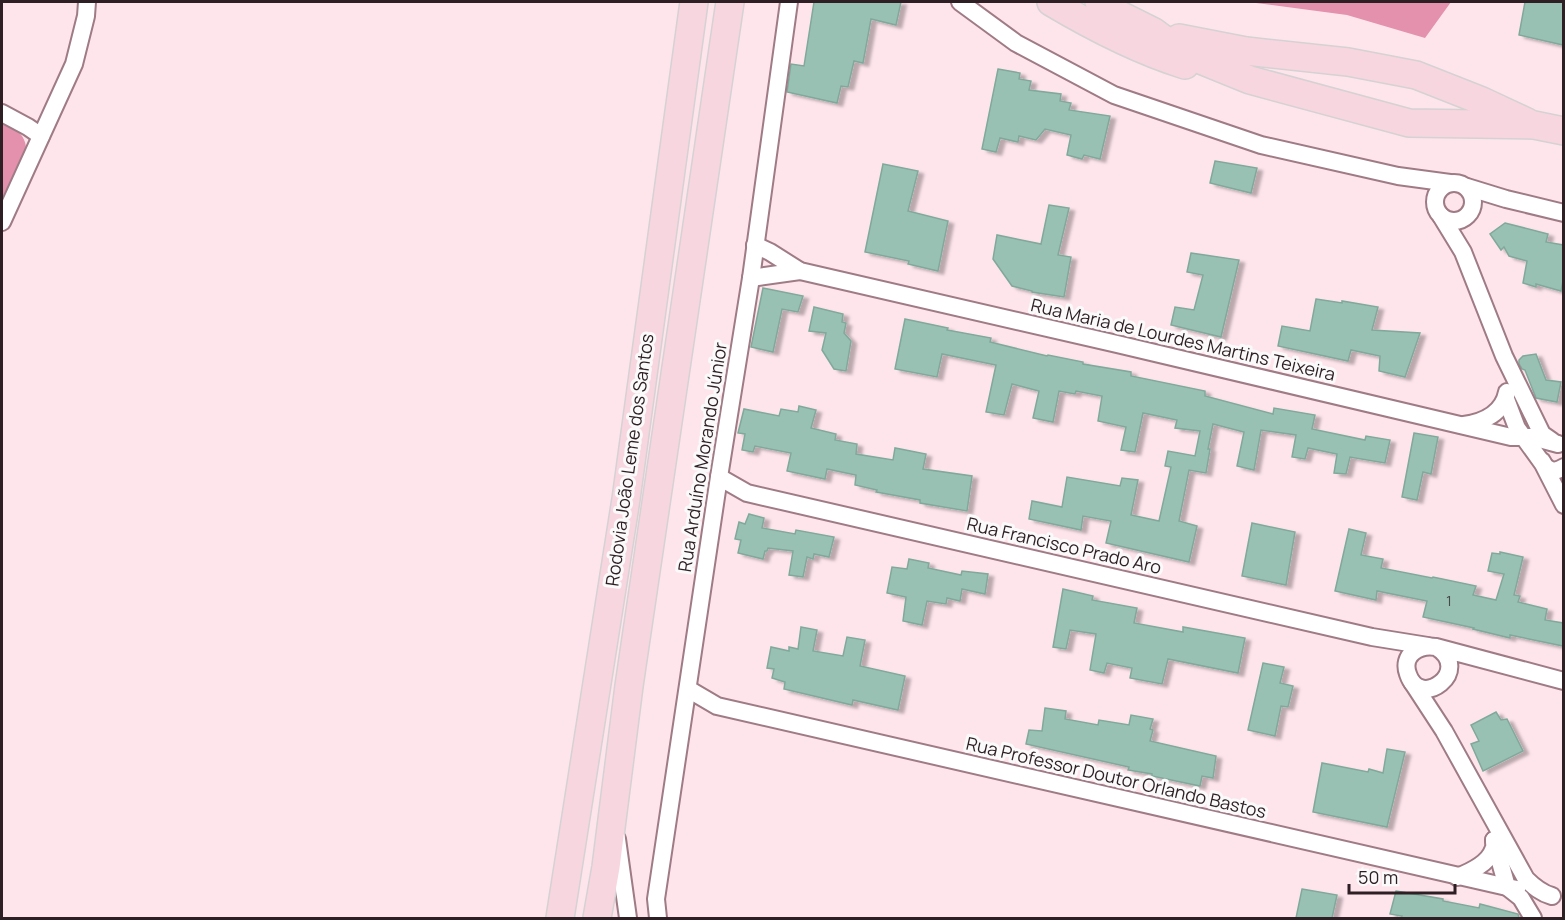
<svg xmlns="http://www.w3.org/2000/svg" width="1565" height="920" font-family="Manrope,sans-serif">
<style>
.forest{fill:#e391ac}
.building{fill:#98c1b4;stroke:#80a99c;stroke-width:1.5;filter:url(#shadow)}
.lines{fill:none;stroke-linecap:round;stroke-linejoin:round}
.minor-casing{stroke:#9f7b86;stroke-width:20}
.primary-casing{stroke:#d5d2d3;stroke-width:30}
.minor{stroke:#fff;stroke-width:16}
.primary{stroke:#f8d6e0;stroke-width:27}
.labels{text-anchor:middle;stroke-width:6;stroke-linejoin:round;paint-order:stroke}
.number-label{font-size:15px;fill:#484848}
.street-label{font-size:18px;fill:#2e1f24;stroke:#fafafa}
</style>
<defs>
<filter id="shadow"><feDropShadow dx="5.5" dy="3" stdDeviation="1.5" flood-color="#0004"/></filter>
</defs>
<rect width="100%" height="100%" fill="#fee5ec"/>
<g class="forest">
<path d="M 1254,2 L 1451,2 L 1425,38 L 1347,15 L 1256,3 Z"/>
<path d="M 2,124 C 15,128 25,134 26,148 L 2,203 Z"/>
</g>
<g class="building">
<path d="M 814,2 L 901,2 L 896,25 L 871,19 L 863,63 L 854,61 L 848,87 L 841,86 L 837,103 L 787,92 L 791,64 L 804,66 Z"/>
<path d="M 1525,2 L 1563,2 L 1563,45 L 1519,35 Z"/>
<path d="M 998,69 L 1020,73 L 1019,79 L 1031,81 L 1029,90 L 1061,94 L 1060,101 L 1071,103 L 1069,110 L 1110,116 L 1100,159 L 1084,155 L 1082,159 L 1067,155 L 1071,135 L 1045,129 L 1036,140 L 1019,136 L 1018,142 L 1000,138 L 996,152 L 982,149 Z"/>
<path d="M 1215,161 L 1257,168 L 1251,193 L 1210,183 Z"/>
<path d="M 883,164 L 918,171 L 908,211 L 948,221 L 938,271 L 908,264 L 909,261 L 865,252 Z"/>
<path d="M 1049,205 L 1069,208 L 1058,255 L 1071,257 L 1064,297 L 1032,292 L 1032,291 L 1012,286 L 993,259 L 997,235 L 1041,244 Z"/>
<path d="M 1505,223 L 1548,234 L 1546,242 L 1563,245 L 1563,281 L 1561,291 L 1536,284 L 1536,287 L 1523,283 L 1527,261 L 1509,256 L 1504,247 L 1501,250 L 1490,234 Z"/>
<path d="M 1191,253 L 1239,260 L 1221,337 L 1171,325 L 1175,307 L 1194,310 L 1203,275 L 1187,272 Z"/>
<path d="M 763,288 L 803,296 L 798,312 L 782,309 L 773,352 L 751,347 Z"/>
<path d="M 1316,299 L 1342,303 L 1342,301 L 1378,307 L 1372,330 L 1420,333 L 1405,377 L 1379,371 L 1380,356 L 1351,350 L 1348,361 L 1278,346 L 1282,326 L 1310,331 Z"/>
<path d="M 814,307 L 843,314 L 842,322 L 846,323 L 844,333 L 851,341 L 846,371 L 834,369 L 822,350 L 826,333 L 809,331 Z"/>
<path d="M 905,319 L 948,328 L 947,330 L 991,338 L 990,342 L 1047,356 L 1048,355 L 1083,362 L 1083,364 L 1131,372 L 1131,376 L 1205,391 L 1205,396 L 1273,414 L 1274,408 L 1315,415 L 1312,429 L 1365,440 L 1366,436 L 1390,440 L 1385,463 L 1350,457 L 1346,474 L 1334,473 L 1337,454 L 1308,448 L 1305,459 L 1292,457 L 1296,435 L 1261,430 L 1254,470 L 1237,466 L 1244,432 L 1213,424 L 1208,449 L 1210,449 L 1206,473 L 1189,470 L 1179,521 L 1197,526 L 1189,562 L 1106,543 L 1111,521 L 1083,516 L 1081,530 L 1029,519 L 1032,501 L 1062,507 L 1067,477 L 1120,486 L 1122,478 L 1138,480 L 1131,515 L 1159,521 L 1171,467 L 1165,466 L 1168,451 L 1195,456 L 1200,431 L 1175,428 L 1177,420 L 1143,413 L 1135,452 L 1121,450 L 1126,427 L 1098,421 L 1102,396 L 1076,391 L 1075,394 L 1059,391 L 1053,422 L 1033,418 L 1039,391 L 1012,384 L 1004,415 L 986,412 L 996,365 L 942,354 L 937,377 L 895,369 Z"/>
<path d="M 1536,354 L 1546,380 L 1561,382 L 1557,402 L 1536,398 L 1525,370 L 1522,369 L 1519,364 L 1519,360 L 1523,356 Z"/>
<path d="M 799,406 L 816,410 L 811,428 L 836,434 L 835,440 L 857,444 L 856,454 L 893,460 L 895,448 L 926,454 L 923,469 L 972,476 L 967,511 L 920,503 L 920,500 L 876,492 L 877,490 L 855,485 L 856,475 L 827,469 L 825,479 L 787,471 L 791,453 L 755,446 L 753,452 L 742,450 L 745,434 L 738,433 L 744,409 L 779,416 L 781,409 L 798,412 Z"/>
<path d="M 1414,433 L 1438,437 L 1431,474 L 1423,472 L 1417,500 L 1402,497 Z"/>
<path d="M 749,514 L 764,518 L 762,528 L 795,534 L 796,530 L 834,537 L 829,557 L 814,554 L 813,559 L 807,557 L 803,577 L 789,575 L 793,551 L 768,548 L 767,551 L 765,551 L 763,559 L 738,553 L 741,540 L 735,539 L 739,522 L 745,524 Z"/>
<path d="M 1252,523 L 1295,532 L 1286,585 L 1242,576 Z"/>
<path d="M 1349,529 L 1366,533 L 1361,555 L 1383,559 L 1381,568 L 1432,578 L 1433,577 L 1476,586 L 1473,595 L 1496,600 L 1504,574 L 1488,571 L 1492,553 L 1500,554 L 1500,552 L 1523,557 L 1514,595 L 1520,596 L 1518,602 L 1547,609 L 1545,620 L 1563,623 L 1563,646 L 1510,635 L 1510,638 L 1473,629 L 1474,628 L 1423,617 L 1427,601 L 1377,591 L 1376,600 L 1335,591 Z"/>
<path d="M 909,559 L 929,563 L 928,568 L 961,575 L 962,571 L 988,574 L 985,594 L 962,589 L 960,601 L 947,598 L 946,604 L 927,601 L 922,625 L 903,621 L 906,597 L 887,593 L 892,567 L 907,569 Z"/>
<path d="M 1063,589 L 1093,596 L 1092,600 L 1137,608 L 1134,623 L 1183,632 L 1183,627 L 1245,638 L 1238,673 L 1168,659 L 1162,684 L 1130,678 L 1132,668 L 1107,663 L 1104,673 L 1090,670 L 1096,634 L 1070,630 L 1066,649 L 1053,647 Z"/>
<path d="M 801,627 L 817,630 L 813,651 L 843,656 L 847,637 L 865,640 L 860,666 L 905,676 L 898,710 L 853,700 L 852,705 L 784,689 L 785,682 L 772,678 L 774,669 L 767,668 L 771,647 L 789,651 L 789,647 L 798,649 Z"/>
<path d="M 1263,663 L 1284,667 L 1280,683 L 1293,686 L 1288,707 L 1281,706 L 1275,736 L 1248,730 Z"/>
<path d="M 1045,708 L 1066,711 L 1065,719 L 1098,725 L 1099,720 L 1129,725 L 1131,715 L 1153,719 L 1150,729 L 1153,730 L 1150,741 L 1216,756 L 1213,778 L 1202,776 L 1200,786 L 1152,776 L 1152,774 L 1128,770 L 1129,767 L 1026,744 L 1029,730 L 1042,731 Z"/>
<path d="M 1496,712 L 1501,720 L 1507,719 L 1523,751 L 1483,771 L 1471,744 L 1479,741 L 1471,725 Z"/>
<path d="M 1387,749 L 1405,752 L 1387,827 L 1313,812 L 1322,763 L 1368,772 L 1369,769 L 1383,773 Z"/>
<path d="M 1302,889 L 1337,895 L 1332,918 L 1296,918 Z"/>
<path d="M 1396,891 L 1443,899 L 1443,901 L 1479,908 L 1480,904 L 1518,914 L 1519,918 L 1401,918 L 1402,916 L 1390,914 Z"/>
</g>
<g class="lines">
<g class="minor-casing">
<g id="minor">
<path d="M 960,2 L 1016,43 L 1114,95 L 1261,145 L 1398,176 L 1450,183"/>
<path d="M 2,113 L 28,127 L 41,136"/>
<circle cx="1454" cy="202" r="19"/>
<path d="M 1467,187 L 1506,199 L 1564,213"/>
<path d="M 1441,216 L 1463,252 L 1504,356 L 1542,434 L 1552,441"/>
<path d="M 2,222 L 74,64 L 86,16 L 87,2"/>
<path d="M 755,245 L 770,252 L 800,271 L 1117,344 L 1460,425 L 1511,437 L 1532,437 L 1558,444"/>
<path d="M 751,278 L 800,271"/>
<path d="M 1506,399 L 1517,428 L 1543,464 L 1564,505"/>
<path d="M 1464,425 C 1484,422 1503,413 1507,392"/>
<path d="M 1542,461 C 1546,471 1555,473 1564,467"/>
<path d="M 719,477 L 747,493 L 1372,637 L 1428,646"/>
<path d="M 1436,647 C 1474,670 1420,711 1408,674 C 1401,655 1419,644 1436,647 L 1564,681"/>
<path d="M 1412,682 L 1444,731 L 1526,879 C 1534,887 1541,893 1552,896"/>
<path d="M 688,689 L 717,706 L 1507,887 L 1521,898 L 1533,918"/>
<path d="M 617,839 L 628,918"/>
<path d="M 1494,840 L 1507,887 L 1517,889"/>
<path d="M 1457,877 C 1470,872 1488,864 1493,850 C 1495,847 1494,843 1494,840"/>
<path d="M 658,918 L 656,899 L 719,477 L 751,278 L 789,2"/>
</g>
</g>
<g class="primary-casing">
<g id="primary">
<path d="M 1051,2 C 1093,27 1137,50 1185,65"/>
<path d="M 1099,2 L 1120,15 L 1154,32 L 1181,52 L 1250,80 L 1409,123 L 1534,125 L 1564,131"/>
<path d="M 1179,38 L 1246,51 L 1348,62 L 1416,75 L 1482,101 L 1527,122"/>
<path d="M 560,918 L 626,499 L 694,2"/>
<path d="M 597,918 L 606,867 L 629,686 L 730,2"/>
</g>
</g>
<use href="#minor" class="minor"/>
<use href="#primary" class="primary"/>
</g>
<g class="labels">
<g class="number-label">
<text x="1449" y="606">1</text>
</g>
<g class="street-label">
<text transform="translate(1183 340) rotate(13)" y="6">Rua Maria de Lourdes Martins Teixeira</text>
<text transform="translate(703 457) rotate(-81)" y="6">Rua Arduíno Morando Júnior</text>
<text transform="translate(630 460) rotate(-82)" y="6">Rodovia João Leme dos Santos</text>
<text transform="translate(1064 546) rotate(13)" y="6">Rua Francisco Prado Aro</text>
<text transform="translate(1116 778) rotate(13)" y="6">Rua Professor Doutor Orlando Bastos</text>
</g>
</g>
<rect width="1565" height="920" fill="none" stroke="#2e1f24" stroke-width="6"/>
<path d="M1349 884v9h106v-9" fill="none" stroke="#2e1f24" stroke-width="3"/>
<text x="1358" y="884" font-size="18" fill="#2e1f24" stroke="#fafafa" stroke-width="4.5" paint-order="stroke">50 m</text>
</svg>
